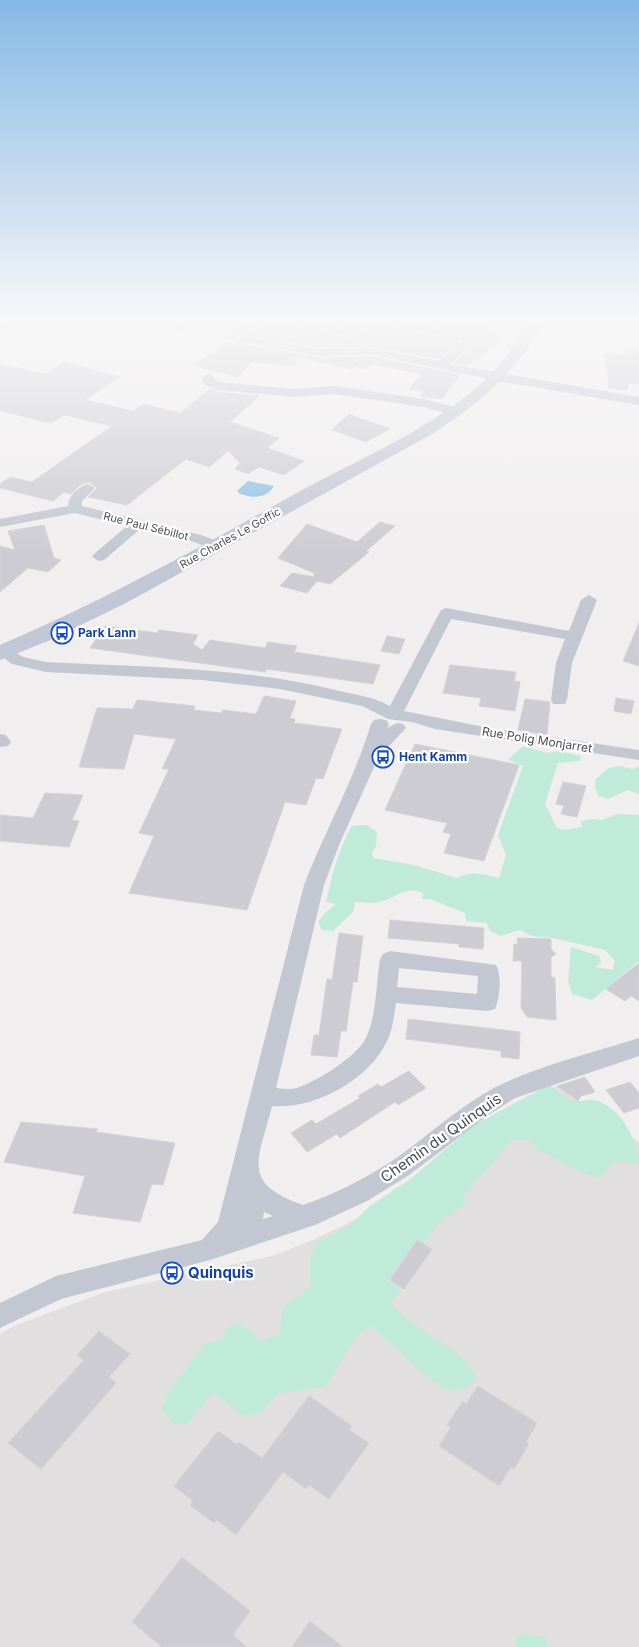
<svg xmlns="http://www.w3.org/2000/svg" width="639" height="1647" font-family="Inter,sans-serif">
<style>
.education{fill:#e1dfdf}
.green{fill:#c0ead9}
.water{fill:#91c1e3}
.building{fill:#ccccd2;stroke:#d2d3d8}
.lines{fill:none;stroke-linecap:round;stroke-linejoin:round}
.street{fill:#c2c7d1;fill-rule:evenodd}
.secondary{fill:#c2c7d5;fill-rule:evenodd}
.labels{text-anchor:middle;stroke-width:4.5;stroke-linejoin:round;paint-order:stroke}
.far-street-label{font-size:11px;fill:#484d59;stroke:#fff}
.transit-label{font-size:12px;font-weight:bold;fill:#164399;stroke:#fff;text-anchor:start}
.street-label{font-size:12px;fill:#484d59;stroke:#fff}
.near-street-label{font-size:15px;fill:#484d59;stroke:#fff}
.near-transit-label{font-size:15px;font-weight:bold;fill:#164399;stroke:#fff;text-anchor:start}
</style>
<rect width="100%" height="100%" fill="#f0eeee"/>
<path class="education" d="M 557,1086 L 639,1142 L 639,1647 L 0,1647 L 0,1334 L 14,1326 L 105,1292 L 272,1256 L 313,1240 L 377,1209 L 535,1096 Z"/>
<g class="green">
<path d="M 523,746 L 547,753 L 559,751 L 581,756 L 580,761 L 558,763 L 545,804 L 557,828 L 565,830 L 582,827 L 581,821 L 593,819 L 601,820 L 618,814 L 639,815 L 639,961 L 592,1000 L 572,994 L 568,981 L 571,947 L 599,956 L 601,962 L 596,967 L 613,970 L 615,961 L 605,950 L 553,938 L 531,936 L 520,930 L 500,936 L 490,931 L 487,923 L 466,921 L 465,913 L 430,899 L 421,899 L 424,894 C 404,884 397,899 379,902 C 371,904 362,902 355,902 L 353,912 L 333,931 L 322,930 L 318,922 L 326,912 L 336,904 L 326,902 C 332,875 338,850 352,826 L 367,825 L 377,832 L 376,846 L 372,853 L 373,858 L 414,865 L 457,878 C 472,870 483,874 499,878 L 506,855 L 498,835 L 523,766 L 508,760 Z"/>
<path d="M 619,766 L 632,769 L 639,767 L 639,794 L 628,790 L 608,799 L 598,796 L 595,787 L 596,779 L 609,768 Z"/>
<path d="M 549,1085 C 557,1090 567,1100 576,1101 C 580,1103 586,1099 591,1100 C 617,1101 639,1140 639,1163 L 615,1162 L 600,1178 C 579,1173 573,1168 555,1158 C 548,1154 540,1152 533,1147 L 530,1139 L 511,1141 L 464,1195 L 465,1203 L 450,1216 L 445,1216 L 424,1243 L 417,1239 L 389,1279 L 400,1289 L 391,1304 C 401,1313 411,1322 422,1330 C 444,1347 463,1350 477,1378 L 466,1388 L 448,1391 L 429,1378 L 371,1326 L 358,1334 L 326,1386 L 278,1394 L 259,1414 L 241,1415 L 213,1392 L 188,1423 L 174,1424 L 161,1409 L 169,1391 L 206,1343 L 220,1341 L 230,1326 L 240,1324 L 255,1335 L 258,1341 L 279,1334 L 283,1308 L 311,1286 L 310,1260 L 317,1243 L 351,1224 L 370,1206 L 409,1180 L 474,1125 Z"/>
<path d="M 521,1633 L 548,1638 L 546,1647 L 515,1647 Z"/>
</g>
<path class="water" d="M 248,481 L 274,486 C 266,499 253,498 240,494 L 237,491 Z"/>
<g class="building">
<path d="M 263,321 L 285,321 L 292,326 L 371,343 L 379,337 L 371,333 L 317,321 L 384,321 L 387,326 L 459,342 L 438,359 L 370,346 L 320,347 L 249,335 L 262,326 Z"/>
<path d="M 413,321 L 495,321 L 484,330 L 502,334 L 495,339 L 501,341 L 469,365 L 454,363 L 479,340 L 479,337 Z"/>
<path d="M 227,343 L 235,345 L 238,343 L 320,358 L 370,356 L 460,375 L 442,399 L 420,396 L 424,391 L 409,389 L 421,374 L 371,364 L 366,369 L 355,366 L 352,369 L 298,357 L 293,366 L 252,362 L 238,377 L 193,365 Z"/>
<path d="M 624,349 L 639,350 L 639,384 L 629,383 L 627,390 L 609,388 L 605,354 L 625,355 Z"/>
<path d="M 64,362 L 120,377 L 85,400 L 133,411 L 143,404 L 180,413 L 210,389 L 218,392 L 259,396 L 230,422 L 279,438 L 267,448 L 304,461 L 284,475 L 259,467 L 248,474 L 235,469 L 240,463 L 228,451 L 209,467 L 186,459 L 127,505 L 88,497 L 97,488 L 89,482 L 80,485 L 71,494 L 64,492 L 53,501 L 0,488 L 0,484 L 10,477 L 32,482 L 112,426 L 64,415 L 51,423 L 0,411 L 0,364 L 45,374 Z"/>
<path d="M 349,414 L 390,429 L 366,442 L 332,430 Z"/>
<path d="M 380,522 L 395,526 L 366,551 L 369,552 L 330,584 L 317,581 L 307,593 L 280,586 L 292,573 L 314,577 L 314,573 L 278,558 L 307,524 L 357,542 Z"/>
<path d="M 44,525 L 54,558 L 61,560 L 48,572 L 28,568 L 0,592 L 0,546 L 15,550 L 8,531 Z"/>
<path d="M 639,623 L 639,666 L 623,661 Z"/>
<path d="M 105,626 L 157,633 L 159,630 L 198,635 L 193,644 L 202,650 L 210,640 L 265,648 L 268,642 L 297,646 L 294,652 L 380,665 L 373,684 L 267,669 L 265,672 L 90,648 Z"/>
<path d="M 387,636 L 405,639 L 399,654 L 381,651 Z"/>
<path d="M 450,665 L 516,672 L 514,681 L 520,682 L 515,711 L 479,706 L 481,698 L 443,693 Z"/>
<path d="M 264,696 L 296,701 L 290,718 L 295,719 L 294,723 L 342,729 L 323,779 L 316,778 L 306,805 L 285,802 L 247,910 L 129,893 L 154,836 L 139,833 L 169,769 L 162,769 L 176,739 L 134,734 L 124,769 L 79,767 L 97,708 L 133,709 L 137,700 L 195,706 L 194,710 L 221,713 L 223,710 L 256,714 Z"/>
<path d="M 616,698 L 634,701 L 631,714 L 614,711 Z"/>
<path d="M 525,699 L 550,702 L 547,735 L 518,730 Z"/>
<path d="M 415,744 L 519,765 L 484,861 L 444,853 L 451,834 L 443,832 L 447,823 L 385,810 Z"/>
<path d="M 563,782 L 586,786 L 577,817 L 561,814 L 564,806 L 556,804 Z"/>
<path d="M 45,793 L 83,795 L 72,820 L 79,821 L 69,847 L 0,841 L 0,815 L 33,818 Z"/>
<path d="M 390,920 L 484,928 L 483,949 L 459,947 L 459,944 L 388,938 Z"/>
<path d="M 339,933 L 363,936 L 357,982 L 353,982 L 346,1031 L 341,1031 L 337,1057 L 311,1055 L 314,1035 L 319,1035 L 327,979 L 332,980 Z"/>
<path d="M 517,938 L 551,939 L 551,949 L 556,954 L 551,957 L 551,977 L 555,978 L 556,1020 L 527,1017 L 521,1008 L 522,961 L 513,961 L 514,944 L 518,944 Z"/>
<path d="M 639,963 L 639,1001 L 631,996 L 625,1001 L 606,989 Z"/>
<path d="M 408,1019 L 520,1032 L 519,1059 L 501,1057 L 501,1051 L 406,1039 Z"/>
<path d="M 409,1071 L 426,1088 L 398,1105 L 395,1102 L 340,1138 L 337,1134 L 307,1152 L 291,1133 L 312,1120 L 316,1124 L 360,1098 L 358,1096 L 378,1084 L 381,1087 Z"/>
<path d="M 585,1077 L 595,1092 L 581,1096 L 578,1101 L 557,1086 Z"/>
<path d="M 630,1082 L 639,1093 L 639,1108 L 624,1113 L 606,1090 Z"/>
<path d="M 21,1122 L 98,1129 L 96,1132 L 175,1143 L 163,1185 L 152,1184 L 140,1222 L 73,1213 L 85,1176 L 4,1162 Z"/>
<path d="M 417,1240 L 432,1249 L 404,1289 L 390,1280 Z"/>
<path d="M 99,1331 L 130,1354 L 109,1377 L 116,1383 L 41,1469 L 8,1443 L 84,1360 L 77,1355 Z"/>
<path d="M 478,1386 L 537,1423 L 526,1442 L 529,1444 L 514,1469 L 511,1467 L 499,1486 L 439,1446 L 451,1427 L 447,1425 L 463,1401 L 466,1404 Z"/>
<path d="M 309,1396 L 352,1426 L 349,1430 L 369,1443 L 329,1499 L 309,1485 L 306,1489 L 283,1472 L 236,1535 L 217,1520 L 214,1523 L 190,1505 L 193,1501 L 174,1486 L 218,1431 L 236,1444 L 239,1442 L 262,1458 Z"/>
<path d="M 182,1557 L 250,1611 L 233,1635 L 247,1647 L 162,1647 L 132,1622 Z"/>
<path d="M 310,1621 L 343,1647 L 292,1647 Z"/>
</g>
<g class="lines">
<g class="street">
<path d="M 17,321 L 16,323 L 0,329 L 0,322 Z"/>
<path d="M 182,321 L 196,321 L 180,331 L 172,331 L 172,327 Z"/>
<path d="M 248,321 L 261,321 L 242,336 L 320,349 L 370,348 L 438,361 L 463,341 L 387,324 L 386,321 L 403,321 L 472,336 L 478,339 L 476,341 L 450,364 L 639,397 L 639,405 L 497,381 L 370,354 L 320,356 L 228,339 L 228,335 Z"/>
<path d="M 287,321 L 308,321 L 371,335 L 377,338 L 371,341 L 292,324 Z"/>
<path d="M 208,374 L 212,375 L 218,382 L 294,389 L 334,386 L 424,399 L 458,408 L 460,411 L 454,415 L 423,407 L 334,394 L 294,397 L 218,390 L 204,384 L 202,378 Z"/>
<path d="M 88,484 L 95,488 L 82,501 L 82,506 L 201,535 L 222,543 L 224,546 L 217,550 L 191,541 L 140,529 L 104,560 L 99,561 L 92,557 L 94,554 L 127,526 L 75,513 L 0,527 L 0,519 L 68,506 C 68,496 79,486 88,484 Z"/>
<path d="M 589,595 L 597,600 L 572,663 L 567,700 L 565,704 L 553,704 L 551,700 L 556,663 L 565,639 L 451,619 L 404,711 L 489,728 L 639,750 L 639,760 L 435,729 L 412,722 L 388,719 L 362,706 L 280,689 L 202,680 L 46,672 L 12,664 L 0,655 L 0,647 L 5,646 L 23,657 L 46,662 C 142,667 241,667 335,690 C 353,694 374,697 390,706 L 441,610 L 446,608 L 569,631 L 581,600 Z"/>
<path d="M 380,719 L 386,720 L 389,724 L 387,728 L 397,723 L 403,724 L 406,728 L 378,758 L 339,845 L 324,885 L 276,1088 C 284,1089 292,1090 299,1087 C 318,1081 357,1056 366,1038 C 377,1014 376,984 380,959 L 383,954 L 390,951 L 496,965 C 502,975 500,998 495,1009 L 487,1011 L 396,1003 C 394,1015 393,1029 387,1041 C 369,1080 314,1110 272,1106 C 259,1159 239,1183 303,1205 C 335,1194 364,1179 392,1161 C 427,1137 459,1106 498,1086 C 538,1066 595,1052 639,1038 L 639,1056 L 515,1098 L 487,1116 L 409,1175 L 367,1201 L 315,1225 L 210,1260 L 61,1299 L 0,1328 L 0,1303 L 56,1276 L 202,1240 L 218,1222 L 304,885 C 325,831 354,780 371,724 L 374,720 ZM 399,968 L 478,976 L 477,994 L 397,987 ZM 264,1212 L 273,1216 L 263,1219 Z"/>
<path d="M 0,734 L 6,735 L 11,742 L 8,746 L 0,747 Z"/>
</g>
<path class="secondary" d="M 530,321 L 546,321 C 511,376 486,399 432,434 L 126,603 L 48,641 L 0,660 L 0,645 C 101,602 197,549 293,495 C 358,459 439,427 492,373 C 507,357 519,339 530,321 Z"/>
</g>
<linearGradient id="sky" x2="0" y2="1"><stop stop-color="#85b9e6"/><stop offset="0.58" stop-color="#f8f7f7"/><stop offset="1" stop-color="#f8f7f7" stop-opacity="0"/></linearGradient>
<rect width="639" height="552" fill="url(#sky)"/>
<defs>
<g id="bus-ring" transform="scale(1.125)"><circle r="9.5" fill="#fff" stroke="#1a4fb4" stroke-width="1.5"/><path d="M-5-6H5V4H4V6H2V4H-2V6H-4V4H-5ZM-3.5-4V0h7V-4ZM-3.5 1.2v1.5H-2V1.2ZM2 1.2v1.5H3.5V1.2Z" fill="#1a4fb4"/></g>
</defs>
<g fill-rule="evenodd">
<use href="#bus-ring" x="62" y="633"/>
<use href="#bus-ring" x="383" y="757"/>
<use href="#bus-ring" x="172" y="1273"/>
</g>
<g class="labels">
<g class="far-street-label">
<text transform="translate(146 526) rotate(14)" y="4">Rue Paul Sébillot</text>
<text transform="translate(230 538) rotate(-29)" y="4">Rue Charles Le Goffic</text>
</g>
<g class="transit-label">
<text x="78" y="637">Park Lann</text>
<text x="399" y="761">Hent Kamm</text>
</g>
<g class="street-label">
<text transform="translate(537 740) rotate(9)" y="4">Rue Polig Monjarret</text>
</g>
<g class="near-street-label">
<text transform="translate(441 1138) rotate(-35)" y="5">Chemin du Quinquis</text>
</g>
<g class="near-transit-label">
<text x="188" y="1278">Quinquis</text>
</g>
</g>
</svg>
